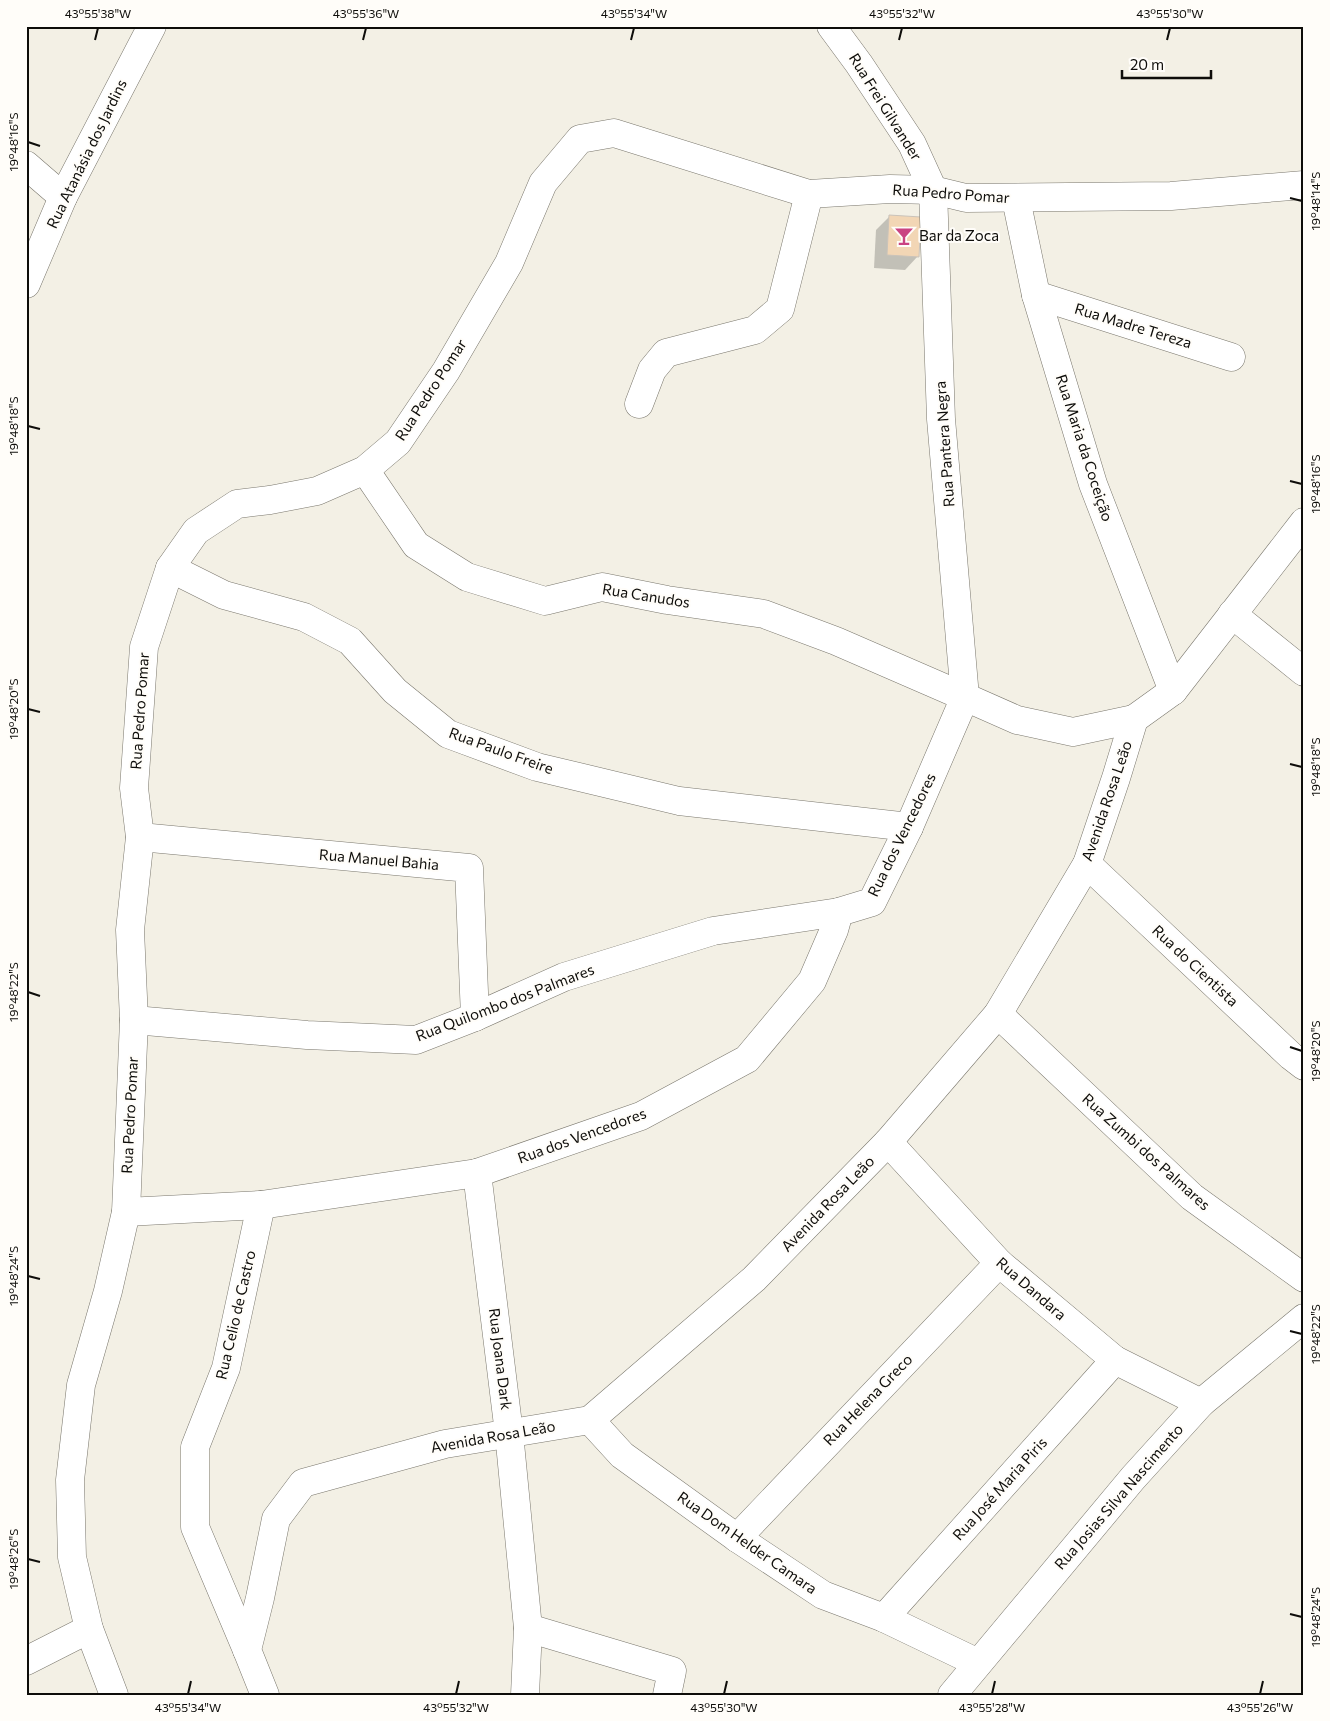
<svg xmlns="http://www.w3.org/2000/svg" width="1330" height="1721" font-family="Commissioner,sans-serif">
<style>
.shadow{fill:#0003}
.building{fill:#f2d6b5;stroke:#cac3ba}
.lines{fill:none;stroke-linecap:round;stroke-linejoin:round}
.street-casing{stroke:#7a776d;stroke-width:29}
.street{stroke:#fff;stroke-width:28}
.ticks{fill:none;stroke:#0e0d0a;stroke-width:2}
.labels{text-anchor:middle;stroke-width:4;stroke-linejoin:round;paint-order:stroke}
.street-label{font-size:15px;fill:#0e0d0a;stroke:#fffdf9}
.poi-label{font-size:15px;fill:#0e0d0a;stroke:#fffdf9;text-anchor:start}
.neatline{fill:none;stroke:#0e0d0a;stroke-width:2}
.ticks-label{font-size:12px;text-anchor:middle;fill:#0e0d0a}
</style>
<rect width="100%" height="100%" fill="#f3f0e5"/>
<path class="shadow" d="M 890,216 L 918,256 L 905,270 L 874,268 L 876,230 Z"/>
<path class="building" d="M 889,215 L 921,217 L 919,257 L 887,255 Z"/>
<g class="lines">
<g class="street-casing">
<g id="street">
<path d="M 26,165 L 63,197"/>
<path d="M 1016,199 L 1036,295 L 1093,484 L 1173,691"/>
<path d="M 26,284 L 63,197 L 152,26"/>
<path d="M 1036,295 L 1231,357"/>
<path d="M 639,404 L 652,370 L 666,353 L 755,330 L 780,309 L 809,194"/>
<path d="M 365,470 L 416,545 L 467,577 L 545,601 L 602,587 L 667,600 L 764,614 L 836,641 L 965,697 L 941,419 L 933,190 L 912,144 L 859,64 L 831,26"/>
<path d="M 170,568 L 224,595 L 304,617 L 350,641 L 395,691 L 448,734 L 537,767 L 679,801 L 909,827"/>
<path d="M 1232,614 L 1304,672"/>
<path d="M 140,837 L 469,868 L 475,1017"/>
<path d="M 1087,864 L 1291,1056 L 1304,1066"/>
<path d="M 998,1014 L 1192,1197 L 1304,1278"/>
<path d="M 134,1020 L 307,1035 L 416,1040 L 475,1017 L 564,977 L 713,931 L 839,912"/>
<path d="M 888,1142 L 999,1263 L 1115,1360 L 1201,1403"/>
<path d="M 477,1173 L 509,1433 L 528,1628 L 525,1695"/>
<path d="M 126,1212 L 261,1205 L 477,1173 L 641,1116 L 747,1059 L 812,981 L 834,930 L 839,912 L 872,902 L 909,827 L 965,697 L 1017,720 L 1073,732 L 1134,719"/>
<path d="M 590,1420 L 622,1455 L 737,1538 L 823,1595 L 884,1618 L 978,1663"/>
<path d="M 737,1538 L 999,1263"/>
<path d="M 884,1618 L 1115,1360"/>
<path d="M 528,1628 L 672,1671 L 667,1695"/>
<path d="M 247,1650 L 195,1527 L 195,1447 L 226,1368 L 261,1205"/>
<path d="M 26,1661 L 89,1629"/>
<path d="M 114,1695 L 89,1629 L 72,1557 L 70,1480 L 81,1385 L 108,1291 L 126,1212 L 134,1020 L 130,930 L 140,837 L 134,788 L 144,647 L 170,568 L 196,531 L 237,504 L 270,500 L 317,491 L 365,470 L 398,442 L 446,371 L 509,263 L 543,183 L 580,139 L 614,133 L 809,194 L 890,189 L 933,190 L 966,198 L 1171,196 L 1304,185"/>
<path d="M 265,1695 L 247,1650 L 260,1598 L 276,1519 L 303,1483 L 445,1444 L 590,1420 L 754,1279 L 888,1142 L 998,1014 L 1087,864 L 1116,778 L 1134,719 L 1173,691 L 1304,522"/>
<path d="M 952,1695 L 1133,1478 L 1201,1403 L 1304,1318"/>
</g>
</g>
<use href="#street" class="street"/>
</g>
<path class="ticks" d="M 95,40 L 98,28M 363,40 L 366,28M 631,40 L 634,28M 899,40 L 902,28M 1167,40 L 1170,28M 28,142 L 40,146M 1290,198 L 1302,201M 28,426 L 40,429M 1290,481 L 1302,484M 28,709 L 40,712M 1290,764 L 1302,767M 28,992 L 40,996M 1290,1047 L 1302,1051M 28,1276 L 40,1279M 1290,1331 L 1302,1334M 28,1559 L 40,1562M 1290,1614 L 1302,1617M 188,1694 L 191,1681M 456,1694 L 459,1681M 724,1694 L 727,1681M 992,1694 L 995,1681M 1260,1694 L 1263,1681"/>
<defs>
<g id="bar-bare" transform="scale(1.5)"><path d="M-6-5H6L.8 .8V4.5H3.5V6h-7V4.5H-.8V.8Z" fill="#ca4382" stroke="#fffdf9" stroke-width="2.5" paint-order="stroke"/></g>
</defs>
<g fill-rule="evenodd">
<use href="#bar-bare" x="904" y="236"/>
</g>
<g class="labels">
<g class="street-label">
<text transform="translate(885 107) rotate(58)" y="5">Rua Frei Gilvander</text>
<text transform="translate(87 154) rotate(-64)" y="5">Rua Atanásia dos Jardins</text>
<text transform="translate(951 194) rotate(4)" y="5">Rua Pedro Pomar</text>
<text transform="translate(1133 326) rotate(17)" y="5">Rua Madre Tereza</text>
<text transform="translate(431 390) rotate(-57)" y="5">Rua Pedro Pomar</text>
<text transform="translate(945 444) rotate(-94)" y="5">Rua Pantera Negra</text>
<text transform="translate(1084 448) rotate(72)" y="5">Rua Maria da Coceição</text>
<text transform="translate(646 596) rotate(9)" y="5">Rua Canudos</text>
<text transform="translate(140 711) rotate(-86)" y="5">Rua Pedro Pomar</text>
<text transform="translate(501 751) rotate(20)" y="5">Rua Paulo Freire</text>
<text transform="translate(1107 801) rotate(-71)" y="5">Avenida Rosa Leão</text>
<text transform="translate(902 835) rotate(-64)" y="5">Rua dos Vencedores</text>
<text transform="translate(379 860) rotate(5)" y="5">Rua Manuel Bahia</text>
<text transform="translate(1195 966) rotate(43)" y="5">Rua do Cientista</text>
<text transform="translate(505 1003) rotate(-21)" y="5">Rua Quilombo dos Palmares</text>
<text transform="translate(130 1115) rotate(-87)" y="5">Rua Pedro Pomar</text>
<text transform="translate(582 1136) rotate(-20)" y="5">Rua dos Vencedores</text>
<text transform="translate(1146 1152) rotate(42)" y="5">Rua Zumbi dos Palmares</text>
<text transform="translate(828 1204) rotate(-46)" y="5">Avenida Rosa Leão</text>
<text transform="translate(1031 1289) rotate(41)" y="5">Rua Dandara</text>
<text transform="translate(236 1315) rotate(-77)" y="5">Rua Celio de Castro</text>
<text transform="translate(500 1359) rotate(83)" y="5">Rua Joana Dark</text>
<text transform="translate(868 1400) rotate(-46)" y="5">Rua Helena Greco</text>
<text transform="translate(493 1437) rotate(-10)" y="5">Avenida Rosa Leão</text>
<text transform="translate(1000 1489) rotate(-48)" y="5">Rua José Maria Piris</text>
<text transform="translate(1119 1497) rotate(-49)" y="5">Rua Josias Silva Nascimento</text>
<text transform="translate(747 1543) rotate(35)" y="5">Rua Dom Helder Camara</text>
</g>
<g class="poi-label">
<text x="919" y="241">Bar da Zoca</text>
</g>
</g>
<rect width="1330" height="1721" fill="none" stroke="#fffdf9" stroke-width="55"/>
<path d="M1122 70v8h89v-8" fill="none" stroke="#0e0d0a" stroke-width="2.5"/>
<text x="1130" y="70" font-size="15" fill="#0e0d0a" stroke="#fffdf9" stroke-width="4" paint-order="stroke">20 m</text>
<rect x="28" y="28" width="1274" height="1666" class="neatline"/>
<g class="ticks-label">
<text x="98" y="18">43°55'38"W</text>
<text x="366" y="18">43°55'36"W</text>
<text x="634" y="18">43°55'34"W</text>
<text x="902" y="18">43°55'32"W</text>
<text x="1170" y="18">43°55'30"W</text>
<text transform="translate(14 142) rotate(-90)" y="4">19°48'16"S</text>
<text transform="translate(1316 201) rotate(-90)" y="4">19°48'14"S</text>
<text transform="translate(14 426) rotate(-90)" y="4">19°48'18"S</text>
<text transform="translate(1316 484) rotate(-90)" y="4">19°48'16"S</text>
<text transform="translate(14 709) rotate(-90)" y="4">19°48'20"S</text>
<text transform="translate(1316 767) rotate(-90)" y="4">19°48'18"S</text>
<text transform="translate(14 992) rotate(-90)" y="4">19°48'22"S</text>
<text transform="translate(1316 1051) rotate(-90)" y="4">19°48'20"S</text>
<text transform="translate(14 1276) rotate(-90)" y="4">19°48'24"S</text>
<text transform="translate(1316 1334) rotate(-90)" y="4">19°48'22"S</text>
<text transform="translate(14 1559) rotate(-90)" y="4">19°48'26"S</text>
<text transform="translate(1316 1617) rotate(-90)" y="4">19°48'24"S</text>
<text x="188" y="1712">43°55'34"W</text>
<text x="456" y="1712">43°55'32"W</text>
<text x="724" y="1712">43°55'30"W</text>
<text x="992" y="1712">43°55'28"W</text>
<text x="1260" y="1712">43°55'26"W</text>
</g>
</svg>
